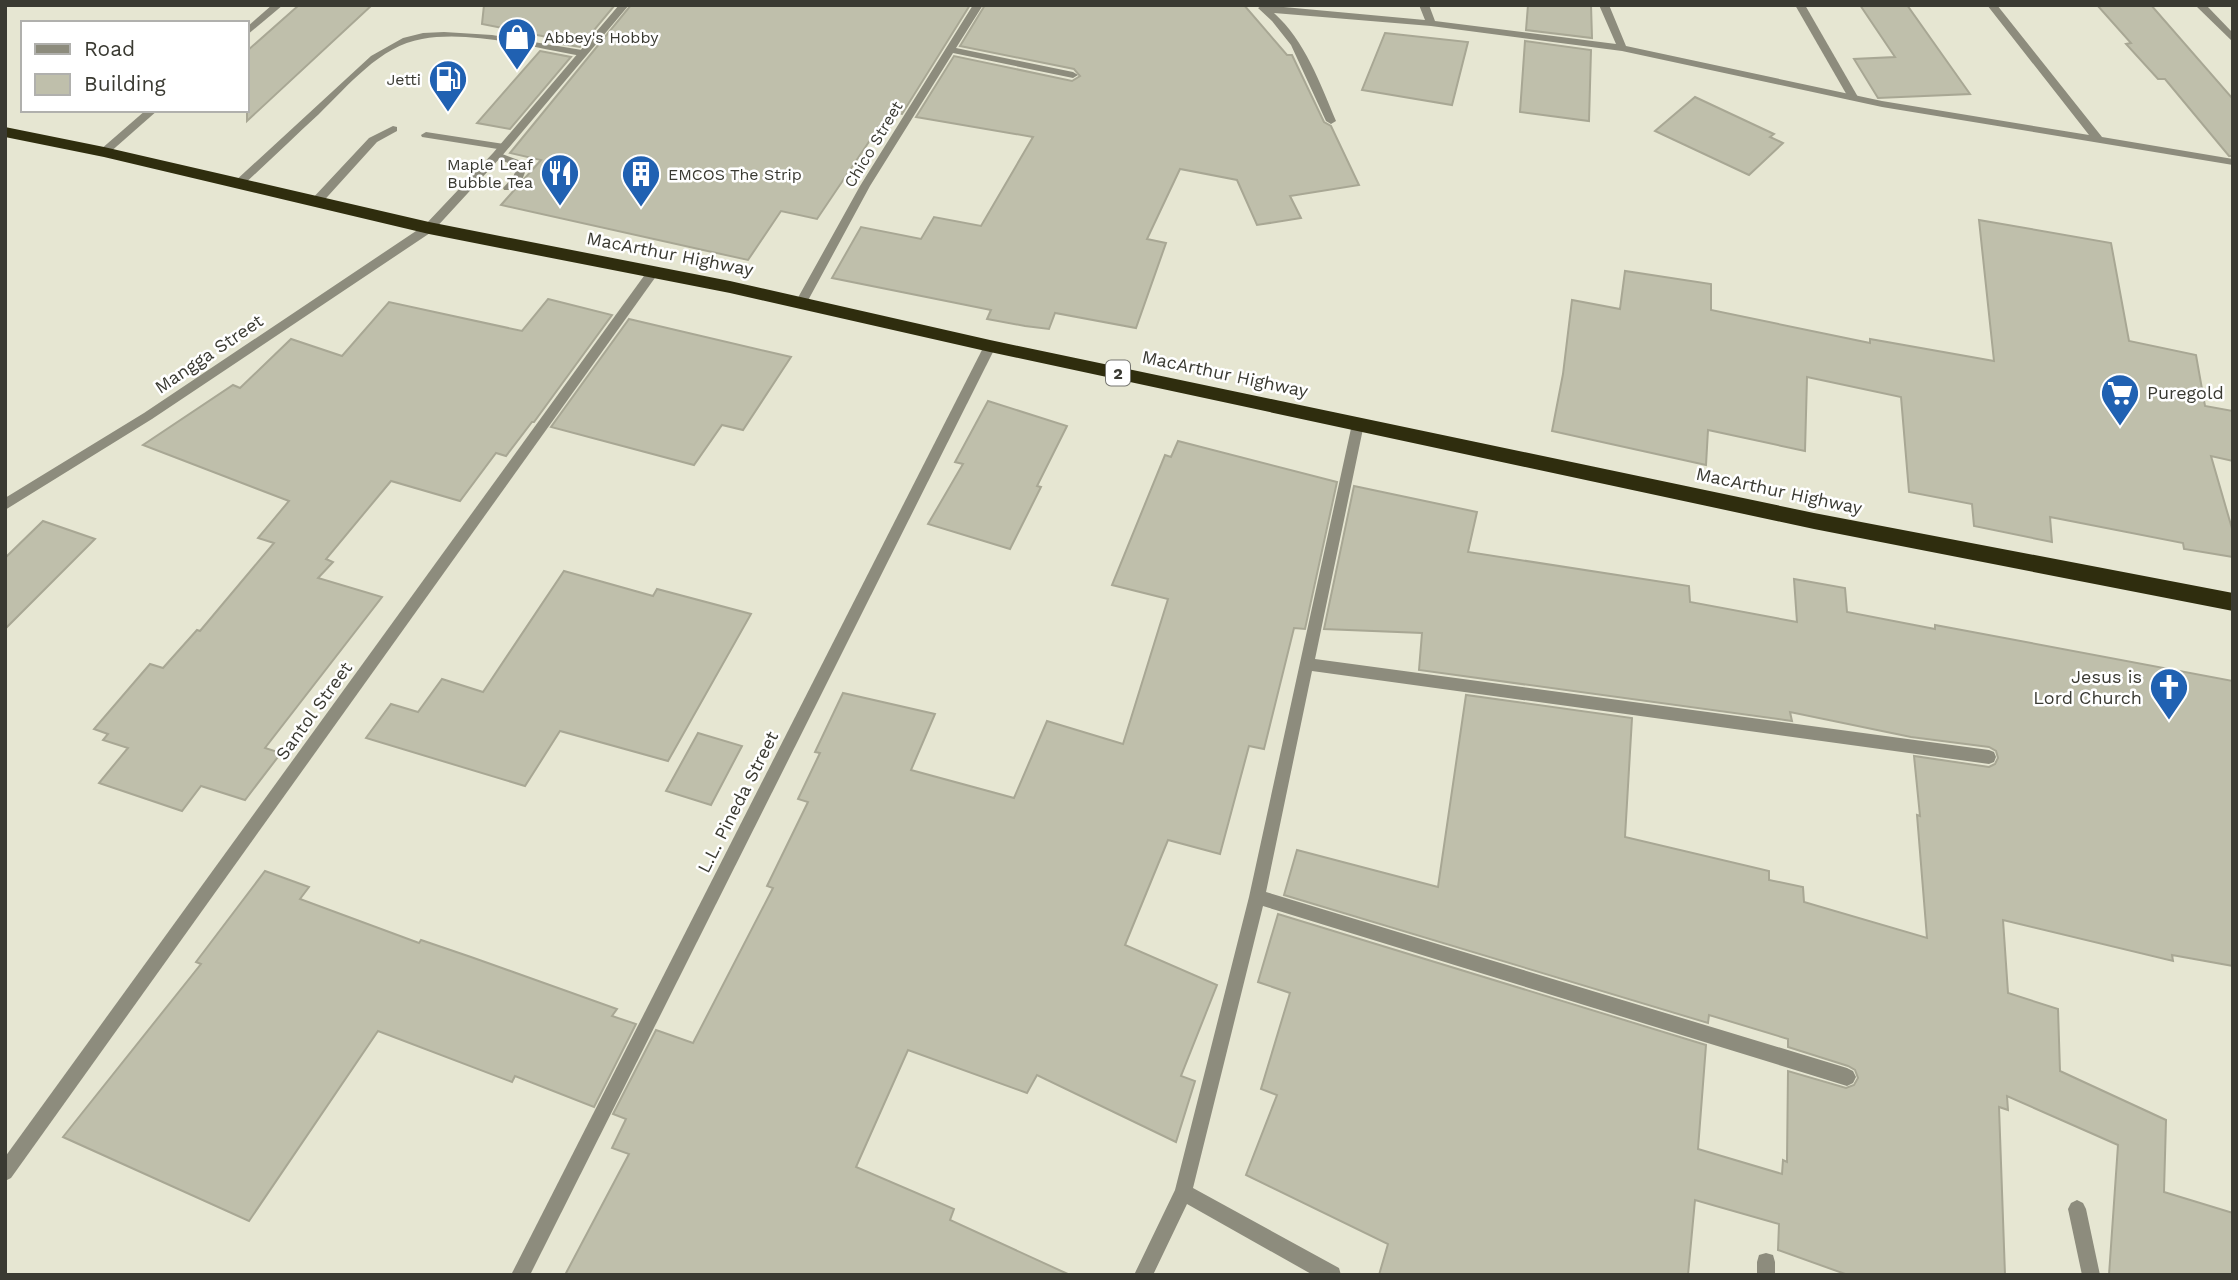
<svg xmlns="http://www.w3.org/2000/svg" width="2238" height="1280" font-family="'Work Sans',sans-serif">
<style>
.building{fill:#bfbfab;stroke:#a8a794;stroke-width:2}
.lines{fill:none;stroke-linecap:round;stroke-linejoin:round}
.lane{fill:#8d8c7d;fill-rule:evenodd}
.street{fill:#8d8c7d;fill-rule:evenodd}
.highway{fill:#2f2d0e;fill-rule:evenodd}
.labels{text-anchor:middle;stroke-width:5;stroke-linejoin:round;paint-order:stroke}
.far-poi-label{font-size:16px;fill:#3a3a32;stroke:#fff;text-anchor:start}
.far-street-label{font-size:16px;fill:#3a3a32;stroke:#fff}
.shield{fill:#fff;stroke:#757570;stroke-width:2}
.shield-label{font-size:16px;font-weight:bold;fill:#3a3a32}
.street-label{font-size:18px;fill:#3a3a32;stroke:#fff}
.poi-label{font-size:18px;fill:#3a3a32;stroke:#fff;text-anchor:start}
</style>
<rect width="100%" height="100%" fill="#e6e6d2"/>
<g class="building">
<path d="M 299,5 L 372,5 L 247,121 L 247,51 Z"/>
<path d="M 484,5 L 615,5 L 580,47 L 549,42 L 552,38 L 482,24 Z"/>
<path d="M 631,5 L 970,5 L 902,114 L 889,112 L 817,219 L 781,211 L 748,260 L 501,205 L 541,160 L 510,153 Z"/>
<path d="M 985,5 L 1244,5 L 1287,55 L 1292,55 L 1324,122 L 1331,126 L 1359,185 L 1290,196 L 1301,218 L 1257,225 L 1237,180 L 1180,169 L 1147,239 L 1166,243 L 1136,328 L 1055,313 L 1049,329 L 1025,326 L 987,319 L 991,310 L 832,278 L 861,227 L 921,239 L 934,217 L 981,226 L 1033,137 L 916,117 L 954,56 L 1072,81 L 1080,76 L 1074,69 L 960,46 Z"/>
<path d="M 1528,5 L 1591,5 L 1592,38 L 1526,30 Z"/>
<path d="M 1860,5 L 1907,5 L 1970,94 L 1878,98 L 1854,59 L 1895,57 Z"/>
<path d="M 2097,5 L 2151,5 L 2233,99 L 2233,156 L 2229,156 L 2165,79 L 2158,79 L 2126,44 L 2131,43 Z"/>
<path d="M 1385,33 L 1468,42 L 1452,105 L 1362,90 Z"/>
<path d="M 1525,41 L 1591,50 L 1589,121 L 1520,112 Z"/>
<path d="M 540,51 L 571,57 L 510,129 L 477,123 Z"/>
<path d="M 1695,97 L 1774,134 L 1770,137 L 1783,143 L 1749,175 L 1655,131 Z"/>
<path d="M 1979,220 L 2111,243 L 2129,341 L 2196,355 L 2205,406 L 2233,411 L 2233,461 L 2211,456 L 2233,532 L 2233,557 L 2184,549 L 2183,543 L 2050,517 L 2052,542 L 1974,526 L 1972,504 L 1909,492 L 1901,397 L 1807,377 L 1805,451 L 1708,430 L 1706,465 L 1552,431 L 1563,374 L 1572,300 L 1620,309 L 1625,271 L 1711,284 L 1711,310 L 1870,343 L 1870,339 L 1994,361 Z"/>
<path d="M 548,299 L 612,315 L 534,422 L 532,422 L 506,456 L 496,453 L 460,501 L 391,481 L 326,559 L 333,562 L 318,578 L 382,597 L 265,748 L 281,753 L 245,800 L 201,786 L 182,811 L 99,783 L 128,748 L 103,740 L 108,734 L 94,729 L 150,664 L 163,668 L 197,630 L 200,631 L 274,543 L 258,538 L 289,501 L 143,445 L 233,385 L 240,388 L 291,339 L 342,356 L 389,302 L 522,331 Z"/>
<path d="M 629,319 L 791,357 L 743,430 L 722,425 L 694,465 L 551,427 Z"/>
<path d="M 988,401 L 1067,426 L 1037,486 L 1041,487 L 1010,549 L 928,524 L 963,464 L 955,462 Z"/>
<path d="M 1178,441 L 1337,482 L 1305,629 L 1294,628 L 1264,749 L 1249,746 L 1220,854 L 1168,840 L 1125,945 L 1217,985 L 1181,1076 L 1195,1081 L 1176,1142 L 1037,1075 L 1027,1093 L 908,1050 L 856,1167 L 954,1209 L 950,1220 L 1070,1275 L 565,1275 L 629,1154 L 612,1148 L 626,1119 L 613,1114 L 656,1030 L 693,1043 L 773,888 L 767,886 L 808,802 L 798,799 L 820,753 L 815,752 L 843,693 L 935,714 L 911,770 L 1014,798 L 1047,721 L 1123,744 L 1168,599 L 1112,585 L 1165,455 L 1171,457 Z"/>
<path d="M 1354,486 L 1477,512 L 1468,552 L 1689,586 L 1690,602 L 1797,622 L 1794,579 L 1845,588 L 1847,612 L 1935,629 L 1935,625 L 2233,681 L 2233,966 L 2172,955 L 2173,961 L 2003,920 L 2008,993 L 2058,1009 L 2060,1071 L 2166,1120 L 2164,1192 L 2233,1213 L 2233,1275 L 2109,1275 L 2118,1145 L 2007,1096 L 2008,1110 L 1999,1107 L 2005,1275 L 1848,1275 L 1778,1250 L 1779,1224 L 1695,1200 L 1688,1275 L 1379,1275 L 1388,1244 L 1246,1175 L 1277,1095 L 1261,1089 L 1290,993 L 1258,982 L 1278,914 L 1706,1045 L 1698,1149 L 1782,1174 L 1783,1160 L 1787,1162 L 1788,1071 L 1846,1088 L 1854,1085 L 1858,1078 L 1855,1070 L 1848,1066 L 1788,1047 L 1788,1039 L 1709,1015 L 1708,1023 L 1284,895 L 1297,850 L 1438,887 L 1466,695 L 1632,718 L 1625,837 L 1769,871 L 1769,880 L 1803,887 L 1804,902 L 1927,938 L 1917,815 L 1920,816 L 1914,756 L 1989,767 L 1995,764 L 1998,758 L 1996,751 L 1989,747 L 1911,737 L 1790,712 L 1792,721 L 1419,670 L 1422,633 L 1324,629 Z"/>
<path d="M 43,521 L 95,539 L 5,629 L 5,558 Z"/>
<path d="M 564,571 L 653,596 L 657,589 L 751,614 L 668,761 L 560,731 L 525,786 L 366,738 L 391,704 L 418,712 L 442,679 L 483,692 Z"/>
<path d="M 698,733 L 742,746 L 711,805 L 666,791 Z"/>
<path d="M 265,871 L 309,887 L 300,899 L 419,943 L 421,940 L 471,957 L 617,1009 L 612,1016 L 636,1024 L 594,1107 L 515,1076 L 512,1082 L 378,1031 L 249,1221 L 63,1137 L 201,964 L 196,962 Z"/>
</g>
<g class="lines">
<g class="lane">
<path d="M 1795,5 L 1805,5 L 1858,97 L 1857,99 L 1853,100 L 1848,97 Z"/>
<path d="M 444,32 L 492,35 L 582,50 L 587,53 L 582,56 C 533,48 471,30 422,39 C 380,46 348,86 319,114 C 293,138 267,163 241,187 L 233,187 L 233,183 L 371,56 L 403,38 L 423,33 Z"/>
<path d="M 393,126 L 397,127 L 397,131 L 377,142 L 319,206 L 311,206 L 311,200 L 369,138 Z"/>
<path d="M 426,132 L 504,144 L 509,147 L 504,150 L 422,137 L 421,135 Z"/>
<path d="M 497,152 L 521,161 L 526,170 L 522,180 L 512,190 L 504,190 L 503,188 L 513,177 L 516,170 L 513,165 L 493,157 L 492,155 Z"/>
</g>
<g class="street">
<path d="M 272,5 L 283,5 L 247,35 L 247,27 Z"/>
<path d="M 619,5 L 629,5 L 501,157 L 433,231 L 152,419 L 5,510 L 5,498 L 144,413 L 425,225 L 493,153 Z"/>
<path d="M 973,5 L 983,5 L 956,48 L 1073,72 L 1078,75 L 1073,78 L 953,53 L 870,186 L 805,306 L 797,306 L 795,303 L 860,186 Z"/>
<path d="M 1263,5 L 1425,20 L 1419,5 L 1429,5 L 1435,21 L 1616,44 L 1599,5 L 1609,5 L 1626,46 L 1882,101 L 2089,135 L 1987,5 L 1997,5 L 2102,137 L 2233,159 L 2233,165 L 1882,107 L 1622,51 L 1431,26 L 1274,13 C 1305,41 1320,83 1336,121 L 1331,124 L 1326,121 L 1291,45 L 1272,21 L 1258,8 Z"/>
<path d="M 2195,5 L 2206,5 L 2233,33 L 2233,42 Z"/>
<path d="M 146,110 L 158,110 L 108,154 L 100,154 L 100,150 Z"/>
<path d="M 653,268 L 657,269 L 657,275 L 11,1178 L 5,1181 L 5,1157 L 649,269 Z"/>
<path d="M 990,342 L 996,346 L 530,1275 L 511,1275 L 984,346 Z"/>
<path d="M 1358,419 L 1364,424 L 1315,659 L 1989,750 L 1994,752 L 1996,757 L 1994,762 L 1989,764 L 1312,671 L 1266,892 L 1847,1068 L 1853,1071 L 1856,1077 L 1853,1083 L 1847,1086 L 1263,906 L 1193,1188 L 1339,1268 L 1341,1275 L 1313,1275 L 1187,1204 L 1153,1275 L 1134,1275 L 1175,1190 L 1249,897 L 1352,424 Z"/>
<path d="M 2077,1200 L 2083,1203 L 2086,1209 L 2100,1275 L 2082,1275 L 2068,1209 L 2071,1203 Z"/>
<path d="M 1766,1253 L 1773,1255 L 1775,1262 L 1775,1275 L 1757,1275 L 1757,1262 L 1759,1255 Z"/>
</g>
<path class="highway" d="M 5,127 L 104,147 L 429,222 L 730,281 L 990,340 L 1814,513 L 2233,593 L 2233,611 L 1814,529 L 990,352 L 730,293 L 429,234 L 104,157 L 5,137 Z"/>
</g>
<defs>
<g id="shop-pin" transform="scale(2.0125)"><path d="M0 17L-7.5 6A9.5 9.5 0 1 1 7.5 6Z" fill="#2061b2" stroke="#fff"/><path d="M-5-2.5h2.3a2.7 3.5 0 0 1 5.4 0H5L5.5 6h-11ZM-1.5-2.5h3a1.5 2.3 0 0 0-3 0Z" fill="#fff"/></g>
<g id="fuel-pin" transform="scale(2.0125)"><path d="M0 17L-7.5 6A9.5 9.5 0 1 1 7.5 6Z" fill="#2061b2" stroke="#fff"/><path d="M-5.5-6h7V0h2V4h1.3V-2.5L3-4.5l.8-.8L6-3V5H2.5V1h-1V6h-7ZM-4.2-4.7v3.2H.2V-4.7Z" fill="#fff"/></g>
<g id="restaurant-pin" transform="scale(2.0125)"><path d="M0 17L-7.5 6A9.5 9.5 0 1 1 7.5 6Z" fill="#2061b2" stroke="#fff"/><path d="M-5-6h1v4h1v-4h1v4h1v-4h1v5L-1.5 .5V6h-2V.5L-5-1ZM5-6V6H3V1.5H1.5Q1.5-4 5-6Z" fill="#fff"/></g>
<g id="building-pin" transform="scale(2.0125)"><path d="M0 17L-7.5 6A9.5 9.5 0 1 1 7.5 6Z" fill="#2061b2" stroke="#fff"/><path d="M-4-6H4V6H1V3H-1V6H-4ZM-2.5-4.3h1.7v1.8h-1.7ZM.8-4.3h1.7v1.8H.8ZM-2.5-1h1.7V.8h-1.7ZM.8-1h1.7V.8H.8Z" fill="#fff"/></g>
<g id="supermarket-pin" transform="scale(2.0125)"><path d="M0 17L-7.5 6A9.5 9.5 0 1 1 7.5 6Z" fill="#2061b2" stroke="#fff"/><path d="M-6-5.5h2.5l.6 2H6L4.5 2H-2.5L-4.4-4H-6ZM-1.5 3.2a1.3 1.3 0 1 0 .1 0ZM3 3.2a1.3 1.3 0 1 0 .1 0Z" fill="#fff"/></g>
<g id="church-pin" transform="scale(2.0125)"><path d="M0 17L-7.5 6A9.5 9.5 0 1 1 7.5 6Z" fill="#2061b2" stroke="#fff"/><path d="M-1.2-6h2.4v3.5h3.3v2.4h-3.3V6h-2.4V-.1h-3.3v-2.4h3.3Z" fill="#fff"/></g>
</defs>
<g fill-rule="evenodd">
<use href="#shop-pin" x="517" y="37"/>
<use href="#fuel-pin" x="448" y="79"/>
<use href="#restaurant-pin" x="560" y="173"/>
<use href="#building-pin" x="641" y="174"/>
<use href="#supermarket-pin" x="2120" y="393"/>
<use href="#church-pin" x="2169" y="687"/>
</g>
<g class="labels">
<g class="far-poi-label">
<text x="544" y="43">Abbey's Hobby</text>
<text x="421" y="85" text-anchor="end">Jetti</text>
<text x="533" y="170" text-anchor="end">Maple Leaf<tspan x="533" dy="18">Bubble Tea</tspan></text>
<text x="668" y="180">EMCOS The Strip</text>
</g>
<g class="far-street-label">
<text transform="translate(873 144) rotate(-59)" y="6">Chico Street</text>
</g>
<rect class="shield" x="1106" y="360.5" width="24" height="25" rx="5"/>
<g class="shield-label">
<text x="1118" y="379">2</text>
</g>
<g class="street-label">
<text transform="translate(670 254) rotate(11)" y="6">MacArthur Highway</text>
<text transform="translate(209 354) rotate(-34)" y="6">Mangga Street</text>
<text transform="translate(1225 374) rotate(12)" y="6">MacArthur Highway</text>
<text transform="translate(1779 491) rotate(12)" y="6">MacArthur Highway</text>
<text transform="translate(314 711) rotate(-54)" y="6">Santol Street</text>
<text transform="translate(738 802) rotate(-63)" y="6">L.L. Pineda Street</text>
</g>
<g class="poi-label">
<text x="2147" y="399">Puregold</text>
<text x="2142" y="683" text-anchor="end">Jesus is<tspan x="2142" dy="21">Lord Church</tspan></text>
</g>
</g>
<rect width="2238" height="1280" fill="none" stroke="#3a3a32" stroke-width="14"/>
<rect x="21" y="21" width="228" height="91" fill="#ffffff" stroke="#b0b0ad" stroke-width="2"/>
<rect x="35" y="44" width="35" height="10" fill="#8d8c7d" stroke="#b0b0ad" stroke-width="2"/>
<text x="84" y="56" font-size="21" fill="#3a3a32">Road</text>
<rect x="35" y="74" width="35" height="21" fill="#bfbfab" stroke="#b0b0ad" stroke-width="2"/>
<text x="84" y="91" font-size="21" fill="#3a3a32">Building</text>
</svg>
